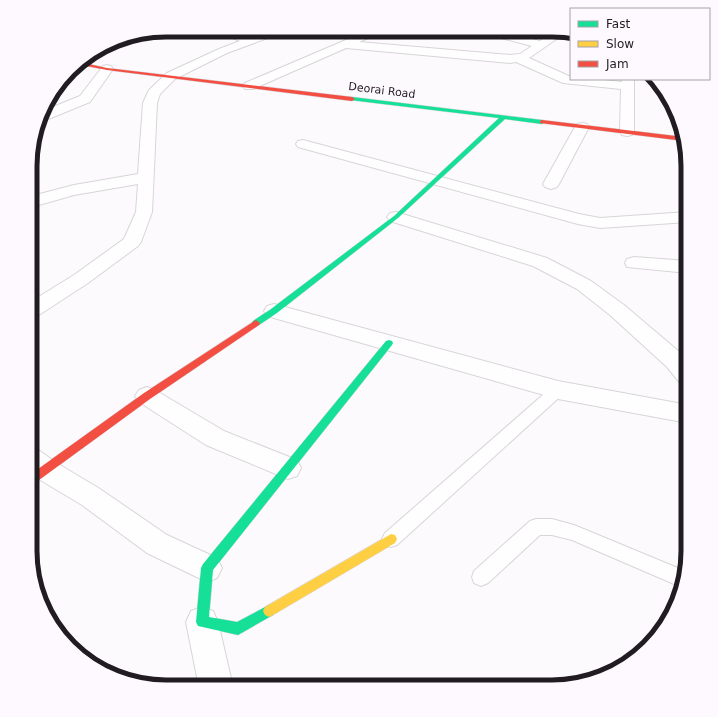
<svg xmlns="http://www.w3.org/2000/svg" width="718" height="717" font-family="'DejaVu Sans',sans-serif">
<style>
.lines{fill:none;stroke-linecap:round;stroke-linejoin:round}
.lane-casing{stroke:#d8d5d9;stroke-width:2}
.street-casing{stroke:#d8d5d9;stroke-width:2}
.fast-casing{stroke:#d8d5d9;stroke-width:1}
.slow-casing{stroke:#d8d5d9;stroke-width:1}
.jam-casing{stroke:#d8d5d9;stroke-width:1}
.lane{fill:#fffeff;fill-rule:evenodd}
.street{fill:#fffeff;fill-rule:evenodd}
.fast{fill:#16e098;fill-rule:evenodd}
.slow{fill:#ffcf43;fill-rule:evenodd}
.jam{fill:#f24e42;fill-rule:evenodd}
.labels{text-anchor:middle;stroke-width:3;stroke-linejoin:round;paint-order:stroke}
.far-street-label{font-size:11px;fill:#211c21;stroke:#fef9fe}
.rim{fill:none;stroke:#211c21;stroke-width:5}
</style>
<rect width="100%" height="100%" fill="#fdfafd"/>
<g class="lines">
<g class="lane-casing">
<g id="lane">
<path d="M 558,385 L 563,386 L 565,390 L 563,394 L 397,545 L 391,547 L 385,545 L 382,539 L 385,533 L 553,386 Z"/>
<path d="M 536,519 L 552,519 L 574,525 L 685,571 L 681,587 L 572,540 L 552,535 L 540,535 L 488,583 L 481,586 L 474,583 L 472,577 L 474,571 L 530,521 Z"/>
</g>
</g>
<g class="street-casing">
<g id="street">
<path d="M 217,30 L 232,30 L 250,37 L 269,30 L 285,30 L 284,32 L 227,53 L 175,79 L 160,94 L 157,103 L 152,212 L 141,242 L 138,246 L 88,283 L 39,315 L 32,317 L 32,301 L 74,275 L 124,239 L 136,212 L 138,184 L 74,195 L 32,207 L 32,196 L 74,185 L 138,174 L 143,103 L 149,90 L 167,73 L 219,49 L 240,41 L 218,32 Z"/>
<path d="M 367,31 L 380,31 L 379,33 L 359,42 L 510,55 L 520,54 L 532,46 L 482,33 L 481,31 L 499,31 L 540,41 L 555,31 L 568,31 L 529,58 L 571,77 L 571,79 L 595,79 L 622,82 L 622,79 L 634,79 L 634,132 L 632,135 L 627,136 L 622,135 L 620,132 L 621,89 L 563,83 L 516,62 L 510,63 L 346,48 L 253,89 L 245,89 L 243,86 L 245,83 Z"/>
<path d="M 107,65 L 111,66 L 113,69 L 90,102 L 46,120 L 40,121 L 43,111 L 80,96 L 103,66 Z"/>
<path d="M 582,123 L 587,124 L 589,127 L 559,184 L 557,187 L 551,189 L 545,187 L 543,184 L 575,127 L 577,124 Z"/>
<path d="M 303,140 L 579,214 L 600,218 L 688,212 L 688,222 L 600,228 L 578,224 L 298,147 L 296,144 L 298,141 Z"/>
<path d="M 396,212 L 547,258 L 591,281 L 624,305 L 683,355 L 688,361 L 688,385 L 680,383 L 667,367 L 610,315 L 577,289 L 533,266 L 390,221 L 387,217 L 390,213 Z"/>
<path d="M 634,257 L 688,261 L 688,273 L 627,267 L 625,263 L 627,259 Z"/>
<path d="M 274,304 L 558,381 L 688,405 L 688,423 L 558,399 L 267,316 L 264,311 L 267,306 Z"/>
<path d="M 147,387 L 155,390 L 224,431 L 297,460 L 301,468 L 297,476 L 288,479 L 206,445 L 139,402 L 135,396 L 139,390 Z"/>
<path d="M 31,448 L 40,451 L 55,462 L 100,489 L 167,535 L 217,558 L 222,568 L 217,578 L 207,582 L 147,553 L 82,505 L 37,478 L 31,473 Z"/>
<path d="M 202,607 L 213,611 L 218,622 L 233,687 L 199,687 L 186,622 L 191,611 Z"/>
</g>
</g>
<g class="fast-casing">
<g id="fast">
<path d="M 352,97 L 542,120 L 545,122 L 542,124 L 505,119 L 398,218 L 277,313 L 259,325 L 253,325 L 252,323 L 253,321 L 271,309 L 394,216 L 499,118 L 350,100 L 350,98 Z"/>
<path d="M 389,340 L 392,341 L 393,343 L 392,345 L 213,570 L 209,617 L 237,622 L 269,605 L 273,607 L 275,611 L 273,615 L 238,635 L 198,626 L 196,622 L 201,568 L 203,564 L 386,341 Z"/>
</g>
</g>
<g class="slow-casing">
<path id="slow" d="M 391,534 L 395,535 L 397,539 L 395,543 L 273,615 L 269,617 L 265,615 L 263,611 L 265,607 Z"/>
</g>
<g class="jam-casing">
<g id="jam">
<path d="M 79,62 L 107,68 L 352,97 L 355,99 L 352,101 L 107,70 L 76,64 Z"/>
<path d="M 542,120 L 684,137 L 684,141 L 540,123 L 540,121 Z"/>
<path d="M 256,320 L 260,323 L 259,325 L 150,399 L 35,483 L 31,484 L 31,474 L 144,393 Z"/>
</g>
</g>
<use href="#lane" class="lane"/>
<use href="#street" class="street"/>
<use href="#fast" class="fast"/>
<use href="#slow" class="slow"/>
<use href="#jam" class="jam"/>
</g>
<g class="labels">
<g class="far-street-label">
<text transform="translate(382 90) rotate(7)" y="4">Deorai Road</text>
</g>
</g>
<path d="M0 0H718V717H0ZM166 37H552A129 129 0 0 1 681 166V551A129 129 0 0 1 552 680H166A129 129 0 0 1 37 551V166A129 129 0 0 1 166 37Z" fill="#fef9fe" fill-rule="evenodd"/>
<path class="rim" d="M166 37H552A129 129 0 0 1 681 166V551A129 129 0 0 1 552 680H166A129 129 0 0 1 37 551V166A129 129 0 0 1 166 37Z"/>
<rect x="570" y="8" width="140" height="72" fill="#fef9fe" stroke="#a6a1a6"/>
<rect x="578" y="21" width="20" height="6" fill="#16e098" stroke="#a6a1a6"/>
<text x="606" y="28" font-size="12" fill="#211c21">Fast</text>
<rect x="578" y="41" width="20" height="6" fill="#ffcf43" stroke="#a6a1a6"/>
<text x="606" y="48" font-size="12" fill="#211c21">Slow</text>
<rect x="578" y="61" width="20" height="6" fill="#f24e42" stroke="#a6a1a6"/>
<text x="606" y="68" font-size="12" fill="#211c21">Jam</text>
</svg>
